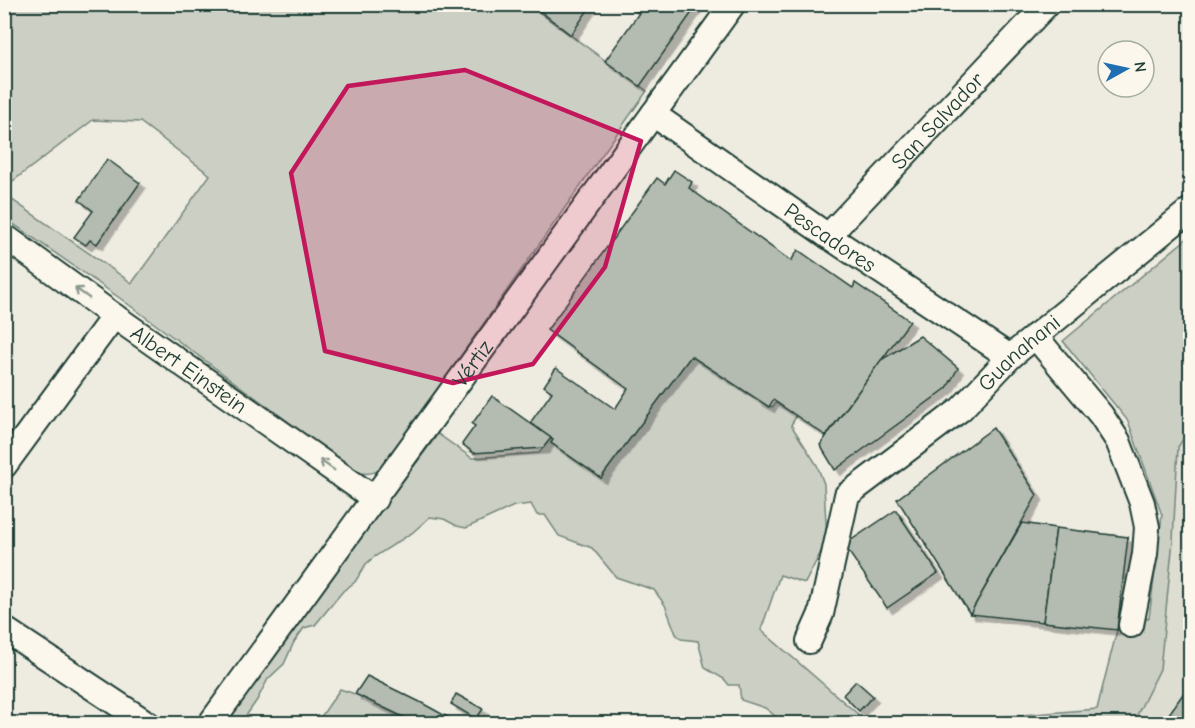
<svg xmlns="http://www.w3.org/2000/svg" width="1195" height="728" font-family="'Comic Neue',sans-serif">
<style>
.built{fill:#ddddd2}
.green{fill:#cbcfc4;stroke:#75867c;stroke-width:1.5}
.building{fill:#b4bbb0;stroke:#1f3d34;stroke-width:1.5;filter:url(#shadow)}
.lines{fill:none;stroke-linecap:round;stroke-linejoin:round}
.minor-casing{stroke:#1f3d34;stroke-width:28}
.minor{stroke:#fbf7ec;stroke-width:24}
.oneway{stroke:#8d9a90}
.marked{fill:#c2185b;fill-opacity:0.2;stroke:#c2185b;stroke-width:4.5;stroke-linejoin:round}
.labels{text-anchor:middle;stroke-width:4.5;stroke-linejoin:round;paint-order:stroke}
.street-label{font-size:22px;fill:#1f3d34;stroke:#fbf7ec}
</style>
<defs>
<filter id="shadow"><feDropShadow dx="5.5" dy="5.5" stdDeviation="0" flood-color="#0004"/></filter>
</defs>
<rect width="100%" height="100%" fill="#eeece1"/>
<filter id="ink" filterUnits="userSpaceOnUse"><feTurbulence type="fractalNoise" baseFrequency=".0167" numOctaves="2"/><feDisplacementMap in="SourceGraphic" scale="12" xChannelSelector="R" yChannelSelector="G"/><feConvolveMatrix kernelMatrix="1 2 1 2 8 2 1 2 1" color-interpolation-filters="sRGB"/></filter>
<g filter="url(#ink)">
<path class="built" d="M 1190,429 L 1190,723 L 1133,724 L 1160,669 L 1173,540 L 1178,447 Z"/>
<g class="green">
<path d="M 5,5 L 529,5 L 647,91 L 382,468 C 374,474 366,475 357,472 L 121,299 L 5,218 L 5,195 L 132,283 L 210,175 L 140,122 L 93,120 L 5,187 Z"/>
<path d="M 1190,236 L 1190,429 L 1178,447 L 1173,540 L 1160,669 L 1133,723 L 909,724 L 1097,709 L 1117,630 L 1149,618 L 1162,515 L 1128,421 L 1063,341 Z"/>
<path d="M 691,355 L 772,407 L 776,403 L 797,415 L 791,425 L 817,465 L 824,484 L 825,505 L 827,540 L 805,583 L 780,575 L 761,630 L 868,723 L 779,723 L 780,720 L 765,708 L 741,700 L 739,685 L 729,685 L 724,679 L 705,668 L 698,641 L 681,639 L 676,634 L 665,605 L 654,590 L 616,577 L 592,548 L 559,536 L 545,515 L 537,515 L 531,504 L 514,506 L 466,528 L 457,526 L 444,519 L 430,517 L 412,533 L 374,557 L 366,564 L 355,582 L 343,591 L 315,625 L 304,628 L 294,642 L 284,664 L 268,679 L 257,700 L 241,723 L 221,724 L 438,434 L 472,458 L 539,453 L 551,438 L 553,440 L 551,443 L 601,478 Z"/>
<path d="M 340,689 L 355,694 L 418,724 L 316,724 Z"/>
</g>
<g class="building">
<path d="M 531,4 L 592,4 L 571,35 Z"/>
<path d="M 627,4 L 698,4 L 640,86 L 605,61 L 639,13 Z"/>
<path d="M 107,159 L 140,183 L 97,244 L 90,240 L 86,245 L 74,237 L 93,211 L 79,200 Z"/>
<path d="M 674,170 L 692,182 L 689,188 L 791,261 L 798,250 L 853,288 L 855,283 L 910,321 L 826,436 L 773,400 L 769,407 L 691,356 L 601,478 L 551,443 L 553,440 L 530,423 L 552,392 L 544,386 L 556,368 L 615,409 L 628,389 L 547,330 L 657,178 L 665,184 Z"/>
<path d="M 920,336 L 958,368 L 947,388 L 835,470 L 820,445 L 881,360 Z"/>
<path d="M 492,396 L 551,438 L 543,448 L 474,453 L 462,444 L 475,426 L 472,424 Z"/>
<path d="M 993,428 L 1037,495 L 970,614 L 897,499 Z"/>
<path d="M 896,510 L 938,573 L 887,608 L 844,545 Z"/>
<path d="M 1022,523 L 1056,528 L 1043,622 L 970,614 Z"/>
<path d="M 1056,528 L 1128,537 L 1117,630 L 1043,622 Z"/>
<path d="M 367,676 L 420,702 L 460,724 L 418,724 L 355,694 Z"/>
<path d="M 856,681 L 873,696 L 859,711 L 843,695 Z"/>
<path d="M 1190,684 L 1190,724 L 1162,724 Z"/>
<path d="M 456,694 L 483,709 L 476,719 L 451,704 Z"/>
</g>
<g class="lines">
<g class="minor-casing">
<g id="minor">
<path id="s1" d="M 653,114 L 828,236 L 1010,357"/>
<path id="s2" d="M 4,236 L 114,316 L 375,499"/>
<path id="s3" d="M 828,236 L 1047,4"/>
<path d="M 1035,336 L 1101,415 L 1118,441 L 1142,503 L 1147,527 L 1145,554 L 1131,625"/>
<path d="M 4,466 L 114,316"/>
<path d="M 4,629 L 148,724"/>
<path id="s4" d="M 809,641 L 821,614 L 847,495 L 961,409 L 1010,357 L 1190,210"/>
<path id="s5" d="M 210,724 L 733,4"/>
</g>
</g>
<use href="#minor" class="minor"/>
</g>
<defs><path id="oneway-shaft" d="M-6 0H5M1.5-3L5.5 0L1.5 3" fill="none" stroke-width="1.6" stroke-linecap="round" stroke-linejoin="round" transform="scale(1.5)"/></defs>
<g class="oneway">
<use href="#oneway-shaft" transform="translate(82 293) rotate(-144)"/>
<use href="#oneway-shaft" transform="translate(327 465) rotate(-145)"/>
</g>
</g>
<path class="marked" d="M 465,70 L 641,141 L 605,267 L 533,364 L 453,383 L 325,351 L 291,173 L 348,86 Z"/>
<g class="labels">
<g class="street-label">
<text dy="8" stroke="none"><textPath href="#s3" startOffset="159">San Salvador</textPath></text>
<text dy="8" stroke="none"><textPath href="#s1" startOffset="216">Pescadores</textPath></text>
<text dy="8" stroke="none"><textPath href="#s4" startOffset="375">Guanahani</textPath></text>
<text dy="8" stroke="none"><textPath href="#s5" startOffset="446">Vértiz</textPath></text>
<text dy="8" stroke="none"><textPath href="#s2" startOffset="228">Albert Einstein</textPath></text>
</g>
</g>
<rect width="1195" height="728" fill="none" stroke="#fbf7ec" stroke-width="24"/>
<rect x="12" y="12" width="1171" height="704" fill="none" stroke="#1f3d34" stroke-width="2" filter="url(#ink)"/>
<g transform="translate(1126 69) rotate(82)"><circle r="28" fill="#fbf7ec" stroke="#a3ada2" stroke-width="1.5"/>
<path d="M0-4.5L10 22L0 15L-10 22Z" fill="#1f6fb2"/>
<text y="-9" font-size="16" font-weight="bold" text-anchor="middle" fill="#1f3d34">N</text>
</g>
</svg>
